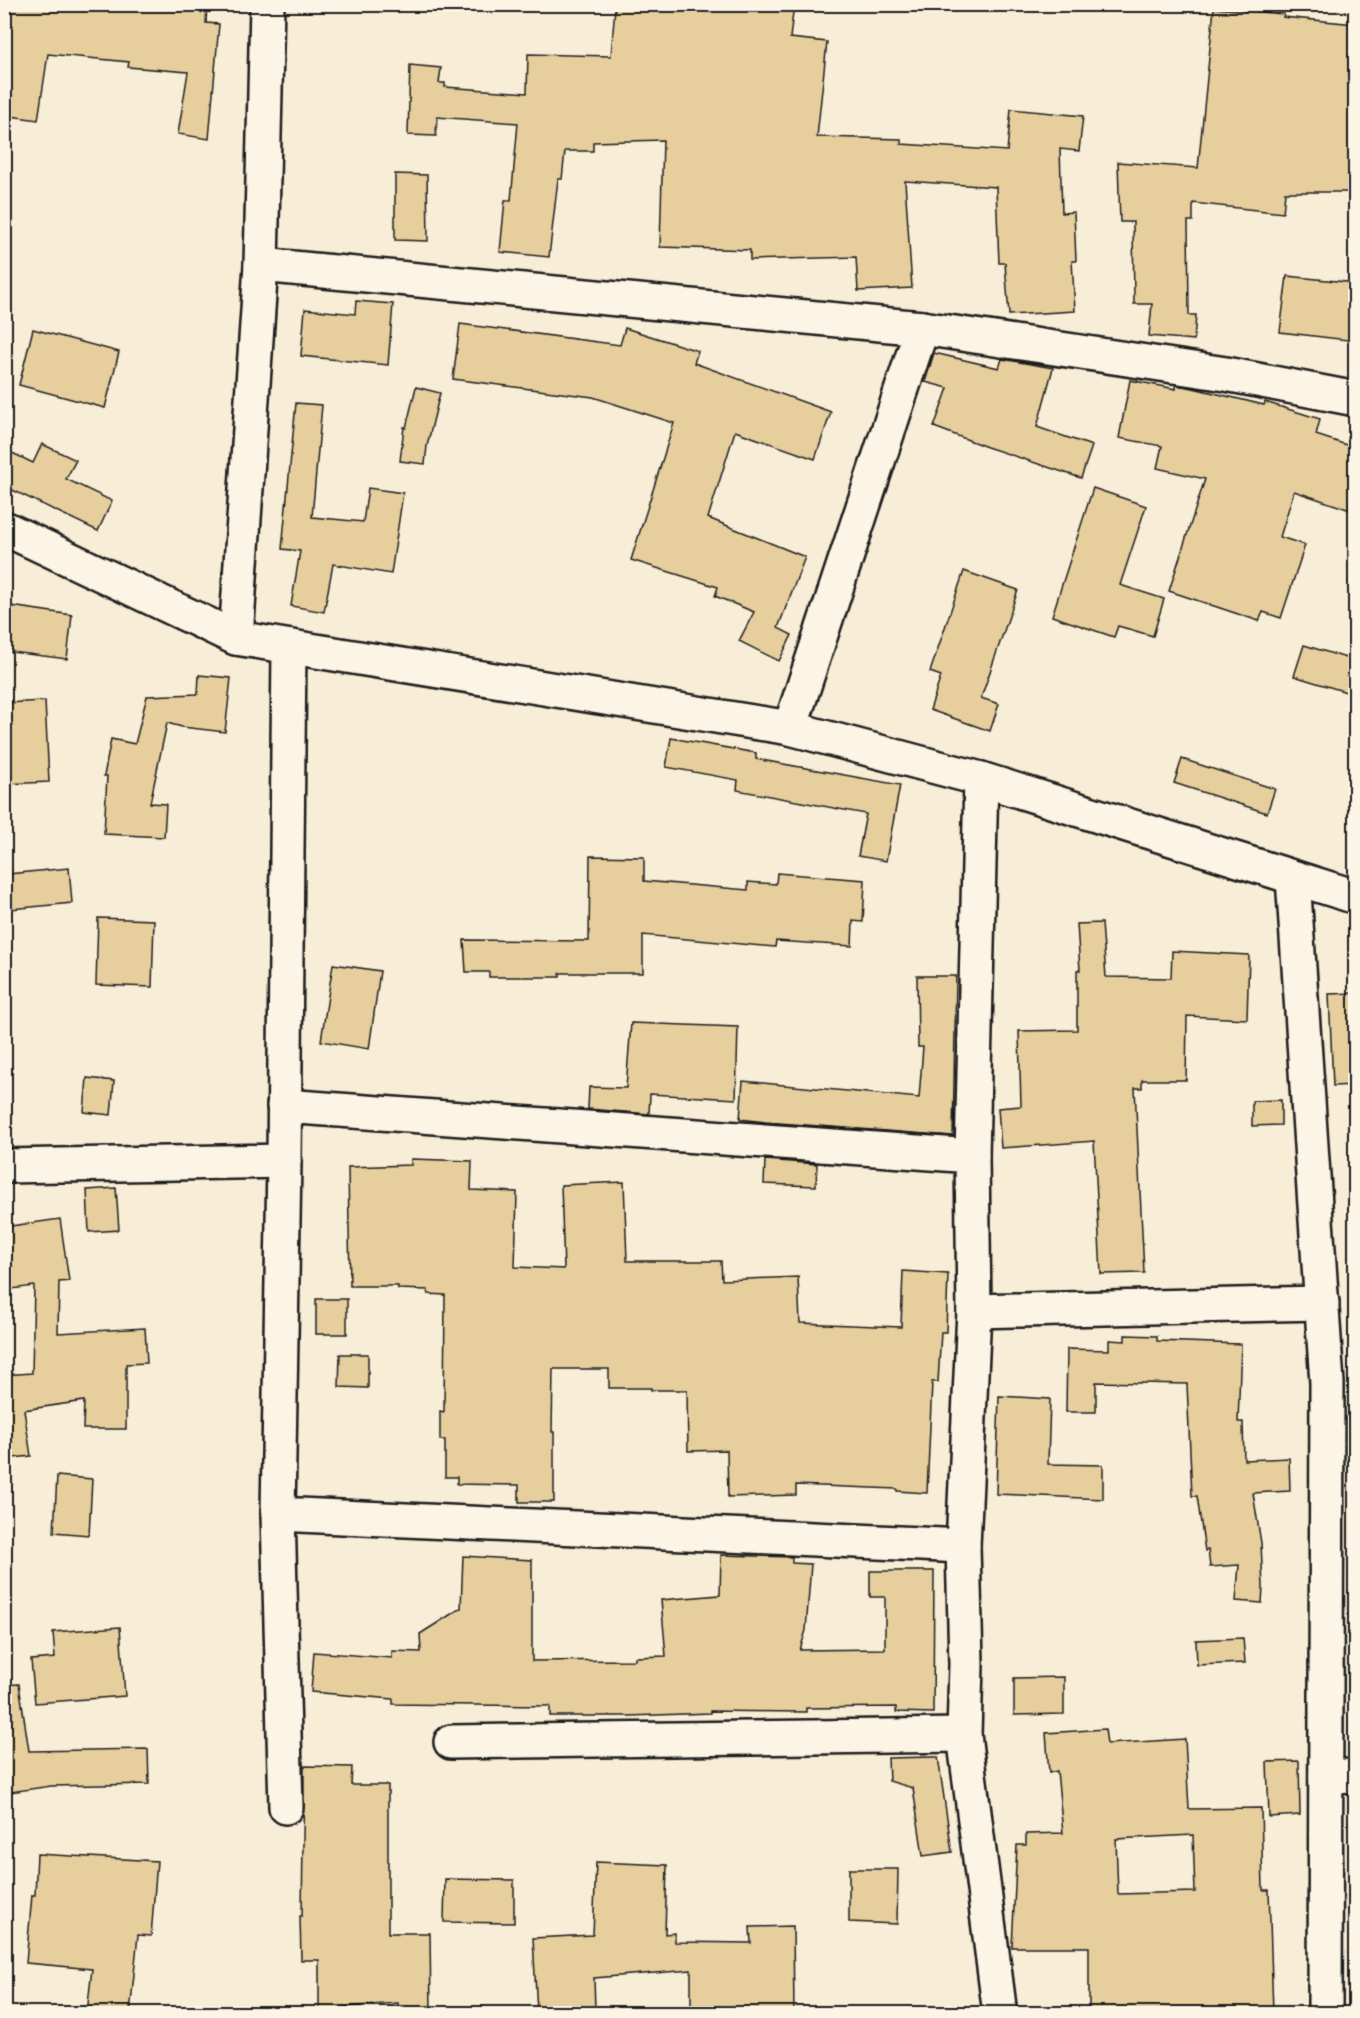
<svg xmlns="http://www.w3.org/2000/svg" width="1360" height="2018" font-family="'Comic Neue',sans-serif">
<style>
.building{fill:#e7ce9d;stroke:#1c1c1c;stroke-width:1.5;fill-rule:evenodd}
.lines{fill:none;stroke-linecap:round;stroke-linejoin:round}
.minor-casing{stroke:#1c1c1c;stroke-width:38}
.minor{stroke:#fcf5e5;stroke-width:33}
</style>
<rect width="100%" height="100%" fill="#f8edd7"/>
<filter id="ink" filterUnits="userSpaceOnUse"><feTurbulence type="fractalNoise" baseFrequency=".0167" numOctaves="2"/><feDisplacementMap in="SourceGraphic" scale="12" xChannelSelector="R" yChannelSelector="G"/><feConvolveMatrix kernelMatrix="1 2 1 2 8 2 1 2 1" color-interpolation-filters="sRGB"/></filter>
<g filter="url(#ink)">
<g class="building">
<path d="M 4,4 L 207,4 L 206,23 L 219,24 L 209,139 L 178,134 L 188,72 L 128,67 L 129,62 L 48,54 L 38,120 L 4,115 Z"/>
<path d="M 635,4 L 794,4 L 790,38 L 827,42 L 817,137 L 901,139 L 901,144 L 1007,151 L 1011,109 L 1083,116 L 1079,151 L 1060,149 L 1062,213 L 1074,212 L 1076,261 L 1072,261 L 1075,311 L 1009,315 L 1005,263 L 999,263 L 996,187 L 905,181 L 912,288 L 858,291 L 856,257 L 750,260 L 750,250 L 660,247 L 663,140 L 593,142 L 593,151 L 565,151 L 562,179 L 558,179 L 549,257 L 500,252 L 505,200 L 511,200 L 518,123 L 437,117 L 436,136 L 408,135 L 410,65 L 441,68 L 439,83 L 445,83 L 445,87 L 527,93 L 528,54 L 611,56 L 615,7 L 635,8 Z"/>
<path d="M 1214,8 L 1284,14 L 1283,17 L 1355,24 L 1356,192 L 1285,192 L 1283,213 L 1193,203 L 1193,221 L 1188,221 L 1189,315 L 1196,315 L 1194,340 L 1149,336 L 1152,304 L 1134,304 L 1133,222 L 1120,222 L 1118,162 L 1198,168 Z"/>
<path d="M 395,174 L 427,175 L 428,241 L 395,240 Z"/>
<path d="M 1287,276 L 1356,283 L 1356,341 L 1280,332 Z"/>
<path d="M 356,301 L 393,304 L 388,365 L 301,356 L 305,309 L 355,314 Z"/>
<path d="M 460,324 L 620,345 L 625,328 L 698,351 L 694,363 L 831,412 L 815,459 L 735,431 L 708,518 L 805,557 L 778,628 L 792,635 L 779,661 L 739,641 L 754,612 L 715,596 L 718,587 L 631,560 L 674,423 L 593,397 L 453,379 Z"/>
<path d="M 33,329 L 119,352 L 105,408 L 19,385 Z"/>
<path d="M 934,353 L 999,368 L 1002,359 L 1053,368 L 1037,427 L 1092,446 L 1081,478 L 987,447 L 934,427 L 948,388 L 925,382 Z"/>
<path d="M 1130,380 L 1176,389 L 1176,385 L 1193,388 L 1264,405 L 1265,402 L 1320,419 L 1316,435 L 1356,448 L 1356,512 L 1294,491 L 1280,537 L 1305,545 L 1281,618 L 1263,612 L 1259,621 L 1169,591 L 1205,479 L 1157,468 L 1162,446 L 1119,438 Z"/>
<path d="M 416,387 L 440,393 L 427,446 L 425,464 L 400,461 L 404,427 L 406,428 Z"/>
<path d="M 296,403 L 322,405 L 312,517 L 363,522 L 368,488 L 403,493 L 391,574 L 333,564 L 324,612 L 291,606 L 300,551 L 282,549 Z"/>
<path d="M 42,444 L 76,460 L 66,479 L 112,501 L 98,531 L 4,486 L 4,449 L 33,463 Z"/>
<path d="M 1093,488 L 1146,506 L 1120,585 L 1164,599 L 1153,636 L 1118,626 L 1114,637 L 1052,616 Z"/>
<path d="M 964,571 L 1018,590 L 981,698 L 999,704 L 990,731 L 930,710 L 941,676 L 930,672 Z"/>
<path d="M 4,605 L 72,615 L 67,659 L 4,651 Z"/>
<path d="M 1304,645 L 1356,661 L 1356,695 L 1294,676 Z"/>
<path d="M 199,675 L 231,678 L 225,732 L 182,727 L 167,723 L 150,803 L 166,804 L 164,837 L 104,834 L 107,776 L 104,776 L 111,739 L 135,744 L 147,696 L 198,694 Z"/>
<path d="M 45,701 L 49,782 L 4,784 L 4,703 Z"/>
<path d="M 671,738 L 756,753 L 756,759 L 900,785 L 886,861 L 858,856 L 866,814 L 737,790 L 738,780 L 666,767 Z"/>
<path d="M 1182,759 L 1275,789 L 1267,813 L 1174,783 Z"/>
<path d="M 590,856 L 644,857 L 644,881 L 748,890 L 748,882 L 776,884 L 777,873 L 865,880 L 863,922 L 853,921 L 852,946 L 776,941 L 775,947 L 643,935 L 643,973 L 560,973 L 560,977 L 489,977 L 489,972 L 466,972 L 464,940 L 589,941 Z"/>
<path d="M 69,868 L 72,903 L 11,909 L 8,874 Z"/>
<path d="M 98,918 L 154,920 L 152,987 L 96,985 Z"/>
<path d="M 1102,923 L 1106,977 L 1171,978 L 1172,951 L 1249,955 L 1247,1019 L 1187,1016 L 1186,1080 L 1142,1080 L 1142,1088 L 1135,1088 L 1144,1273 L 1101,1274 L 1094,1141 L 1001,1148 L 998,1108 L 1021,1106 L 1019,1031 L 1077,1030 L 1077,970 L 1080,970 L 1077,924 Z"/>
<path d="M 333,964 L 380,971 L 369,1049 L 321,1041 Z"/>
<path d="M 917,976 L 956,976 L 953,1136 L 766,1122 L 740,1119 L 743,1081 L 919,1098 L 923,1047 L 918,1047 Z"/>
<path d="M 1356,993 L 1356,1085 L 1333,1086 L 1329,994 Z"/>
<path d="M 631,1023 L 738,1027 L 736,1099 L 650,1094 L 649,1114 L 588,1109 L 589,1087 L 626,1088 Z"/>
<path d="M 87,1078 L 114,1081 L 111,1115 L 84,1112 Z"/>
<path d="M 1281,1100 L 1281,1125 L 1252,1126 L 1252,1101 Z"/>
<path d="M 411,1159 L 472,1161 L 471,1190 L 517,1192 L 515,1267 L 564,1269 L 561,1185 L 624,1182 L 627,1261 L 721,1261 L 722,1280 L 798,1277 L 800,1323 L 901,1327 L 903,1271 L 948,1274 L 946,1332 L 941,1332 L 938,1382 L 932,1382 L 927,1493 L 897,1491 L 897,1489 L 796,1485 L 796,1495 L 728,1497 L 727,1450 L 688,1451 L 687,1390 L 651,1390 L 651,1388 L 609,1388 L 609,1369 L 553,1369 L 552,1432 L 554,1432 L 554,1502 L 519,1502 L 519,1485 L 457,1484 L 457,1477 L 445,1477 L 445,1440 L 440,1440 L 440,1411 L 444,1412 L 445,1295 L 428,1294 L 428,1290 L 398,1289 L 398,1286 L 350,1286 L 348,1167 L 411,1165 Z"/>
<path d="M 765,1160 L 817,1164 L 816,1186 L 764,1184 Z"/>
<path d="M 116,1188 L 119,1230 L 89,1232 L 87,1190 Z"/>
<path d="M 60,1219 L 69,1281 L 59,1282 L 58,1333 L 145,1328 L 147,1363 L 126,1364 L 126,1429 L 83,1429 L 84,1401 L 24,1410 L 31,1456 L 4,1459 L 4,1375 L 32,1373 L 34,1286 L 4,1290 L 4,1227 Z"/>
<rect x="316" y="1299" width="31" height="35"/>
<path d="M 1125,1335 L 1157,1336 L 1157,1341 L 1241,1344 L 1238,1422 L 1243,1422 L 1244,1460 L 1289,1458 L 1290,1491 L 1253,1493 L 1261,1543 L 1263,1587 L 1262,1603 L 1236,1601 L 1239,1565 L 1210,1567 L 1208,1550 L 1205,1551 L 1197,1496 L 1192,1496 L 1187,1384 L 1096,1382 L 1096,1412 L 1066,1412 L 1067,1349 L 1109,1350 L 1109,1340 L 1125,1341 Z"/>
<path d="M 340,1354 L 368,1354 L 368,1388 L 339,1387 Z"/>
<path d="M 999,1396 L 1050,1399 L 1048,1464 L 1103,1465 L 1103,1499 L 996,1494 Z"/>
<path d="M 57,1476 L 92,1479 L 89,1535 L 54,1532 Z"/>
<path d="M 721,1555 L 792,1557 L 792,1563 L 811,1564 L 806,1630 L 800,1650 L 885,1649 L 885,1597 L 870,1597 L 870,1571 L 934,1571 L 933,1713 L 896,1712 L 896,1707 L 806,1708 L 806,1712 L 710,1711 L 710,1713 L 629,1716 L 550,1716 L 550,1706 L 393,1704 L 393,1699 L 311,1692 L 314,1652 L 392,1658 L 392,1651 L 421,1652 L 420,1634 L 461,1608 L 463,1556 L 532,1560 L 532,1661 L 635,1660 L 635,1657 L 666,1656 L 661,1600 L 720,1595 Z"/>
<path d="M 120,1627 L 125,1696 L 35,1703 L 31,1660 L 55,1658 L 53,1632 Z"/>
<path d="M 1243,1638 L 1245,1663 L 1197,1665 L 1196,1640 Z"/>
<path d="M 1064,1677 L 1064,1714 L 1014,1715 L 1014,1678 Z"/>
<path d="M 19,1684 L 29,1751 L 148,1749 L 149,1784 L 51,1786 L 4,1793 L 4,1685 Z"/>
<path d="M 1105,1729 L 1107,1744 L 1185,1739 L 1189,1809 L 1261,1808 L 1263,1890 L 1269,1890 L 1273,2013 L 1089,2013 L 1089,1947 L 1012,1947 L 1017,1845 L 1026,1845 L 1026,1834 L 1063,1833 L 1057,1771 L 1049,1773 L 1046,1733 ZM 1193,1835 L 1195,1892 L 1118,1894 L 1116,1839 Z"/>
<path d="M 933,1757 L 938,1757 L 952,1852 L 923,1856 L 913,1788 L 889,1781 L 888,1758 Z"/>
<path d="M 1299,1761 L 1300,1815 L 1269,1817 L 1267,1762 Z"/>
<path d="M 304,1766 L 352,1767 L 351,1785 L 388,1785 L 388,1933 L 430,1933 L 431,2013 L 398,2013 L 398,2003 L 344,2007 L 345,2013 L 319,2013 L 319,1960 L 301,1960 L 300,1916 L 302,1916 Z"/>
<path d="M 37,1854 L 157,1861 L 151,1936 L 138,1935 L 130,2013 L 87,2013 L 92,1969 L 26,1963 L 32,1895 L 35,1895 Z"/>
<path d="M 596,1862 L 667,1865 L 665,1934 L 675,1933 L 675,1942 L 751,1943 L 750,1927 L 793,1926 L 794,2013 L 691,2013 L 691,1970 L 594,1978 L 595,2009 L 537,2012 L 533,1938 L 593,1935 Z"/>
<path d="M 849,1869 L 898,1869 L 897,1924 L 849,1922 Z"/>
<path d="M 445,1879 L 514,1880 L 514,1923 L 444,1922 Z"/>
</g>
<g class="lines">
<g class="minor-casing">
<g id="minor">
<path d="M 261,265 L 922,328 L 1226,374 L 1356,399"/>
<path d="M 4,528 L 236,638 L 790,728 L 981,779 L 1356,897"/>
<path d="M 236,638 L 261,265 L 267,4"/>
<path d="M 289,647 L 284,1161 L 278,1514 L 963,1546"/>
<path d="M 790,728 L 922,328"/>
<path d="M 981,779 L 972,1156 L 974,1311 L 963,1546 L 966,1664 L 964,1735 L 1000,2014"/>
<path d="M 1293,878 L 1327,1383 L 1325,2014"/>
<path d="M 284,1106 L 972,1156"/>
<path d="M 4,1166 L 284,1161"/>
<path d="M 974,1311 L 1322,1303"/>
<path d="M 278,1514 L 286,1807"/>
<path d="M 451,1742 L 964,1735"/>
<path d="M 1326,1775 L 1356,1777"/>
</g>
</g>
<use href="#minor" class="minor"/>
</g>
</g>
<rect width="1360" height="2018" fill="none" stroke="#fcf5e5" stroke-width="24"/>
<rect x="12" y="12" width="1336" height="1994" fill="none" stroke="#1c1c1c" stroke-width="2" filter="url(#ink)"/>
</svg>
